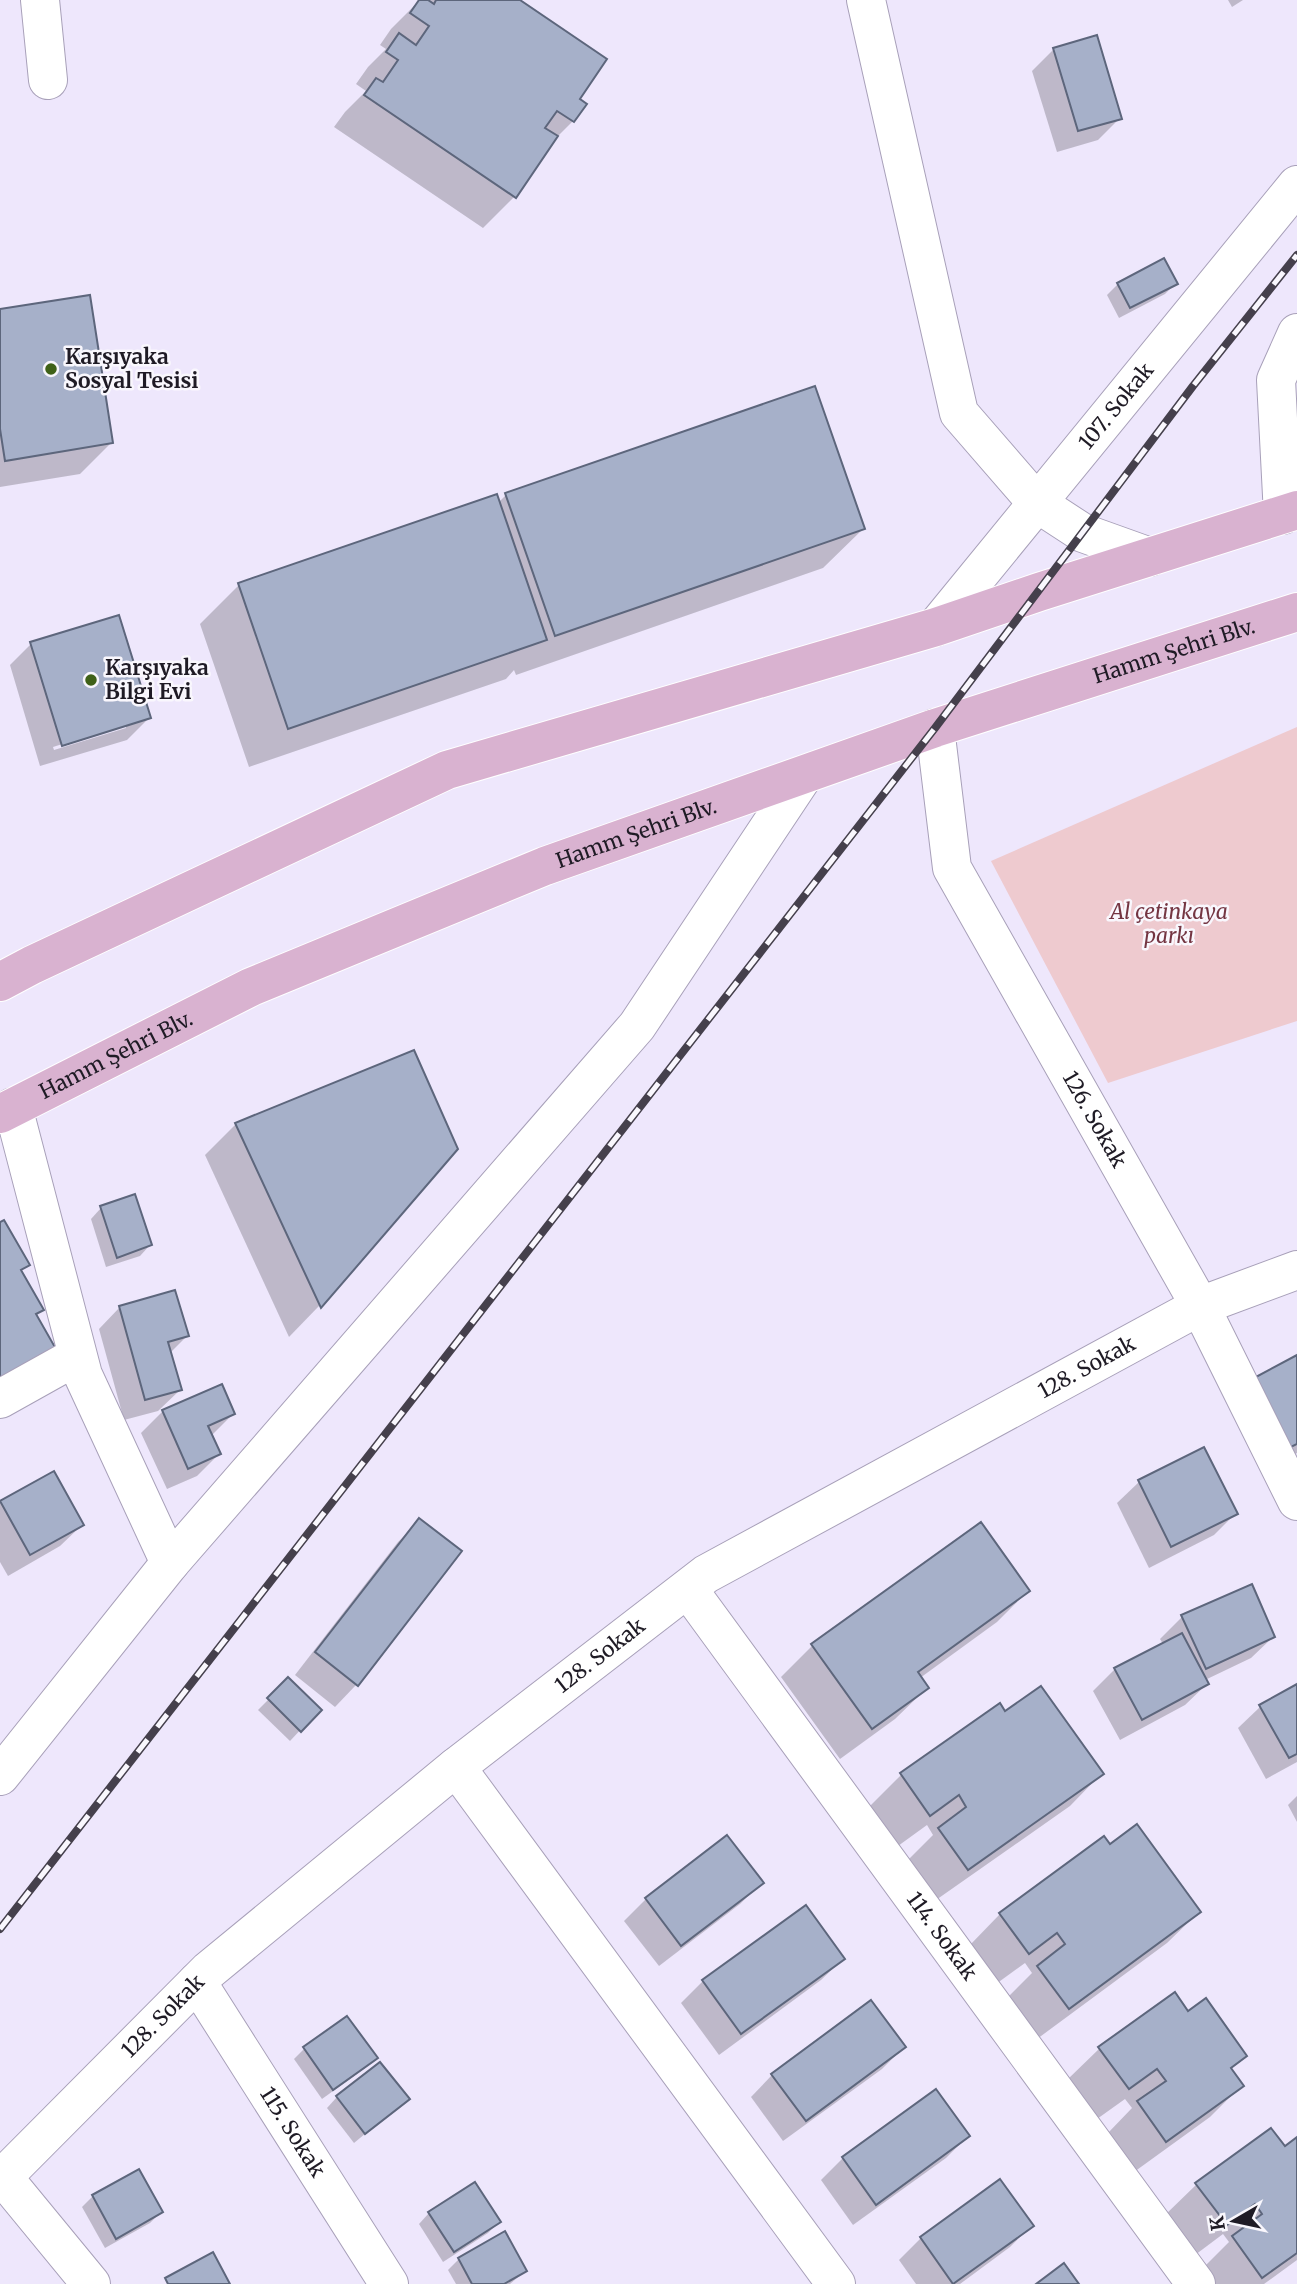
<svg xmlns="http://www.w3.org/2000/svg" width="1297" height="2284" font-family="Merriweather,serif">
<style>
.green{fill:#eecacf}
.shadow{fill:#0003;fill-rule:evenodd}
.building{fill:#a6b0c9;stroke:#5d667c;stroke-width:2}
.lines{fill:none;stroke-linecap:round;stroke-linejoin:round}
.minor-casing{stroke:#a8a0b9;stroke-width:40}
.major-casing{stroke:#fff;stroke-width:40}
.minor{stroke:#fff;stroke-width:38}
.major{stroke:#d9b2d0;stroke-width:38}
.rail-casing{stroke:#45404c;stroke-width:8}
.rail{stroke:#f9f7fd;stroke-width:5;stroke-dasharray:16;stroke-linecap:butt}
.poi-dot{fill:#3f6118;stroke:#f9f7fd;stroke-width:2.5}
.labels{text-anchor:middle;stroke-width:5;stroke-linejoin:round;paint-order:stroke}
.poi-label{font-size:21px;font-weight:bold;fill:#1f1b25;stroke:#f9f7fd;text-anchor:start}
.street-label{font-size:21px;fill:#1f1b25;stroke:#f9f7fd}
.park-label{font-size:21px;font-style:italic;fill:#743542;stroke:#f9f7fd}
</style>
<rect width="100%" height="100%" fill="#eee7fc"/>
<path class="green" d="M 1297,727 L 1297,1021 L 1108,1083 L 991,861 Z"/>
<g class="shadow">
<path d="M 420,0 L 517,0 L 578,99 L 585,104 L 573,121 L 551,143 L 514,197 L 483,228 L 334,127 L 345,112 L 366,91 L 356,84 L 368,67 L 386,49 L 380,45 L 391,29 Z"/>
<path d="M 1228,0 L 1243,0 L 1232,7 Z"/>
<path d="M 1054,49 L 1120,118 L 1098,140 L 1057,152 L 1032,71 Z"/>
<path d="M 1176,283 L 1165,294 L 1119,318 L 1107,295 L 1118,284 Z"/>
<path d="M 0,311 L 112,442 L 80,474 L 0,487 Z"/>
<path d="M 506,495 L 863,529 L 823,568 L 516,675 L 514,670 L 506,679 L 249,767 L 200,624 L 239,585 L 498,503 Z"/>
<path d="M 31,644 L 149,718 L 127,740 L 40,766 L 10,665 ZM 126,724 L 126,728 L 54,750 L 53,747 Z"/>
<path d="M 236,1124 L 456,1149 L 319,1306 L 289,1337 L 205,1155 Z"/>
<path d="M 101,1208 L 150,1245 L 140,1256 L 106,1267 L 91,1219 Z"/>
<path d="M 120,1307 L 187,1336 L 170,1353 L 180,1390 L 158,1411 L 124,1420 L 99,1329 Z"/>
<path d="M 1297,1357 L 1297,1453 L 1267,1469 Z"/>
<path d="M 163,1411 L 233,1414 L 211,1436 L 219,1454 L 197,1476 L 167,1489 L 141,1433 Z"/>
<path d="M 1204,1449 L 1236,1513 L 1214,1535 L 1149,1568 L 1117,1503 L 1139,1482 Z"/>
<path d="M 53,1473 L 82,1525 L 60,1546 L 8,1576 L 0,1562 L 0,1503 Z"/>
<path d="M 420,1521 L 459,1552 L 356,1685 L 335,1707 L 295,1675 L 398,1542 Z"/>
<path d="M 981,1524 L 1028,1591 L 997,1622 L 920,1678 L 927,1688 L 895,1719 L 840,1759 L 781,1677 L 812,1646 Z"/>
<path d="M 1182,1617 L 1273,1637 L 1251,1658 L 1205,1680 L 1207,1684 L 1185,1705 L 1120,1740 L 1093,1691 L 1115,1669 L 1163,1644 L 1160,1639 Z"/>
<path d="M 288,1680 L 319,1710 L 290,1741 L 258,1710 Z"/>
<path d="M 1297,1686 L 1297,1762 L 1266,1779 L 1238,1728 L 1260,1707 Z"/>
<path d="M 999,1705 L 1005,1713 L 1101,1774 L 1070,1806 L 936,1900 L 908,1860 L 933,1835 L 927,1825 L 898,1846 L 870,1806 L 901,1775 Z"/>
<path d="M 1297,1796 L 1297,1822 L 1288,1805 Z"/>
<path d="M 1110,1847 L 1199,1912 L 1167,1943 L 1037,2039 L 1007,1998 L 1032,1973 L 1025,1963 L 996,1984 L 969,1946 L 1000,1914 Z"/>
<path d="M 761,1883 L 740,1904 L 659,1966 L 624,1921 L 646,1899 Z"/>
<path d="M 843,1959 L 821,1980 L 719,2055 L 681,2003 L 703,1981 Z"/>
<path d="M 1187,2014 L 1245,2055 L 1230,2070 L 1241,2086 L 1210,2117 L 1134,2172 L 1107,2134 L 1132,2108 L 1125,2099 L 1097,2119 L 1068,2079 L 1100,2048 Z"/>
<path d="M 904,2047 L 882,2069 L 783,2141 L 751,2097 L 772,2075 Z"/>
<path d="M 304,2049 L 375,2058 L 365,2068 L 322,2099 L 294,2059 Z"/>
<path d="M 337,2097 L 407,2099 L 354,2143 L 327,2108 Z"/>
<path d="M 968,2136 L 946,2158 L 853,2225 L 821,2180 L 843,2158 Z"/>
<path d="M 1297,2139 L 1297,2260 L 1264,2284 L 1213,2284 L 1202,2269 L 1229,2242 L 1223,2234 L 1195,2255 L 1165,2215 L 1197,2184 L 1284,2149 Z"/>
<path d="M 138,2171 L 161,2212 L 150,2223 L 105,2248 L 82,2207 L 93,2196 Z"/>
<path d="M 429,2213 L 499,2222 L 488,2233 L 443,2262 L 419,2224 Z"/>
<path d="M 1032,2225 L 1010,2247 L 960,2284 L 916,2284 L 899,2260 L 921,2238 Z"/>
<path d="M 459,2259 L 525,2271 L 510,2284 L 456,2284 L 448,2270 Z"/>
</g>
<g class="building">
<path d="M 419,0 L 428,0 L 434,4 L 436,0 L 520,0 L 607,59 L 580,99 L 587,104 L 574,122 L 557,111 L 545,128 L 558,136 L 516,198 L 364,95 L 376,78 L 383,82 L 398,60 L 386,52 L 399,33 L 416,45 L 429,26 L 410,13 Z"/>
<path d="M 1097,35 L 1122,119 L 1078,131 L 1053,48 Z"/>
<path d="M 1164,258 L 1178,284 L 1130,308 L 1117,283 Z"/>
<path d="M 90,295 L 113,443 L 5,461 L 0,429 L 0,309 Z"/>
<path d="M 815,386 L 865,529 L 555,636 L 505,493 Z"/>
<path d="M 497,494 L 547,640 L 288,729 L 238,583 Z"/>
<path d="M 119,615 L 151,718 L 62,746 L 30,642 Z"/>
<path d="M 414,1050 L 458,1149 L 321,1308 L 235,1123 Z"/>
<path d="M 135,1194 L 152,1245 L 117,1258 L 100,1206 Z"/>
<path d="M 4,1220 L 30,1265 L 21,1270 L 44,1310 L 36,1314 L 60,1356 L 0,1390 L 0,1222 Z"/>
<path d="M 175,1290 L 189,1336 L 168,1342 L 182,1390 L 145,1400 L 119,1306 Z"/>
<path d="M 1297,1355 L 1297,1444 L 1289,1448 L 1254,1378 Z"/>
<path d="M 222,1384 L 235,1414 L 208,1426 L 221,1454 L 188,1469 L 162,1410 Z"/>
<path d="M 1204,1447 L 1238,1514 L 1171,1547 L 1138,1480 Z"/>
<path d="M 54,1471 L 84,1525 L 30,1555 L 0,1501 Z"/>
<path d="M 419,1518 L 462,1551 L 358,1686 L 315,1652 Z"/>
<path d="M 981,1522 L 1030,1591 L 918,1672 L 929,1688 L 872,1729 L 811,1644 Z"/>
<path d="M 1252,1584 L 1275,1637 L 1206,1669 L 1181,1615 Z"/>
<path d="M 1182,1633 L 1209,1684 L 1142,1720 L 1114,1668 Z"/>
<path d="M 288,1677 L 322,1710 L 301,1732 L 267,1698 Z"/>
<path d="M 1297,1684 L 1297,1754 L 1289,1758 L 1259,1705 Z"/>
<path d="M 1041,1686 L 1104,1774 L 968,1870 L 938,1828 L 966,1807 L 959,1795 L 930,1816 L 900,1773 L 1000,1703 L 1005,1711 Z"/>
<path d="M 1137,1824 L 1201,1912 L 1069,2009 L 1037,1966 L 1065,1944 L 1057,1933 L 1029,1954 L 999,1913 L 1104,1836 L 1110,1844 Z"/>
<path d="M 727,1835 L 764,1883 L 681,1946 L 645,1898 Z"/>
<path d="M 806,1905 L 845,1959 L 741,2034 L 702,1980 Z"/>
<path d="M 1175,1992 L 1188,2011 L 1206,1998 L 1247,2056 L 1231,2068 L 1244,2086 L 1166,2142 L 1137,2101 L 1166,2081 L 1157,2069 L 1129,2089 L 1098,2047 Z"/>
<path d="M 871,2000 L 906,2047 L 806,2121 L 771,2074 Z"/>
<path d="M 347,2016 L 378,2058 L 333,2090 L 303,2047 Z"/>
<path d="M 380,2062 L 410,2099 L 365,2134 L 336,2096 Z"/>
<path d="M 936,2089 L 970,2136 L 876,2205 L 842,2157 Z"/>
<path d="M 1271,2128 L 1285,2146 L 1297,2137 L 1297,2253 L 1262,2278 L 1232,2236 L 1262,2214 L 1255,2204 L 1227,2225 L 1195,2183 Z"/>
<path d="M 139,2169 L 163,2212 L 116,2239 L 92,2195 Z"/>
<path d="M 1000,2179 L 1034,2226 L 953,2284 L 920,2237 Z"/>
<path d="M 475,2182 L 501,2222 L 454,2252 L 428,2212 Z"/>
<path d="M 505,2231 L 527,2271 L 504,2284 L 472,2284 L 458,2258 Z"/>
<path d="M 213,2252 L 230,2284 L 168,2284 L 165,2278 Z"/>
<path d="M 1064,2263 L 1079,2284 L 1036,2284 Z"/>
</g>
<g class="lines">
<g class="minor-casing">
<g id="minor">
<path d="M 40,0 L 48,80"/>
<path d="M 866,0 L 959,413 L 1037,503 L 1083,533 L 1150,557"/>
<path d="M 1283,515 L 1276,380 L 1297,333"/>
<path id="s1" d="M 936,627 L 1297,185"/>
<path id="s2" d="M 935,728 L 952,868 L 1200,1306 L 1297,1501"/>
<path d="M 13,1107 L 83,1375 L 170,1563"/>
<path d="M 0,1399 L 77,1356"/>
<path id="s3" d="M 688,1589 L 1196,2284"/>
<path d="M 456,1767 L 836,2284"/>
<path d="M 0,1776 L 170,1563 L 637,1026 L 804,775"/>
<path id="s4" d="M 197,1982 L 389,2284"/>
<path d="M 3,2177 L 91,2284"/>
<path id="s5" d="M 0,2180 L 208,1971 L 456,1767 L 706,1574 L 1200,1306 L 1297,1270"/>
</g>
</g>
<g class="major-casing">
<g id="major">
<path d="M 0,982 L 32,965 L 447,770 L 936,627 L 1039,592 L 1297,510"/>
<path id="s6" d="M 0,1114 L 251,987 L 545,866 L 935,728 L 1297,612"/>
</g>
</g>
<use href="#minor" class="minor"/>
<use href="#major" class="major"/>
<g class="rail-casing">
<path id="rail" d="M 0,1929 L 935,728 L 1193,386 L 1297,255"/>
</g>
<use href="#rail" class="rail"/>
</g>
<g class="poi-dot">
<circle cx="51" cy="369" r="7"/>
<circle cx="91" cy="680" r="7"/>
</g>
<g class="labels">
<g class="poi-label">
<text x="65" y="364">Karşıyaka<tspan x="65" dy="24">Sosyal Tesisi</tspan></text>
<text x="105" y="675">Karşıyaka<tspan x="105" dy="24">Bilgi Evi</tspan></text>
</g>
<g class="street-label">
<text dy="7" stroke="none"><textPath href="#s1" startOffset="285">107. Sokak</textPath></text>
<text dy="7" stroke="none"><textPath href="#s6" startOffset="1264">Hamm Şehri Blv.</textPath></text>
<text dy="7" stroke="none"><textPath href="#s6" startOffset="696">Hamm Şehri Blv.</textPath></text>
<text dy="7" stroke="none"><textPath href="#s6" startOffset="130">Hamm Şehri Blv.</textPath></text>
<text dy="7" stroke="none"><textPath href="#s2" startOffset="430">126. Sokak</textPath></text>
<text dy="7" stroke="none"><textPath href="#s5" startOffset="1365">128. Sokak</textPath></text>
<text dy="7" stroke="none"><textPath href="#s5" startOffset="798">128. Sokak</textPath></text>
<text dy="7" stroke="none"><textPath href="#s3" startOffset="430">114. Sokak</textPath></text>
<text dy="7" stroke="none"><textPath href="#s5" startOffset="231">128. Sokak</textPath></text>
<text dy="7" stroke="none"><textPath href="#s4" startOffset="178">115. Sokak</textPath></text>
</g>
<g class="park-label">
<text x="1169" y="919">Al çetinkaya<tspan x="1169" dy="24">parkı</tspan></text>
</g>
</g>
<g transform="translate(1234 2221) rotate(261)" stroke="#f9f7fd" stroke-width="5" paint-order="stroke">
<path d="M0-5L12 26L0 18L-12 26Z" fill="#1f1b25"/>
<text y="-10" font-size="19" font-weight="bold" text-anchor="middle" fill="#1f1b25">K</text>
</g>
</svg>
